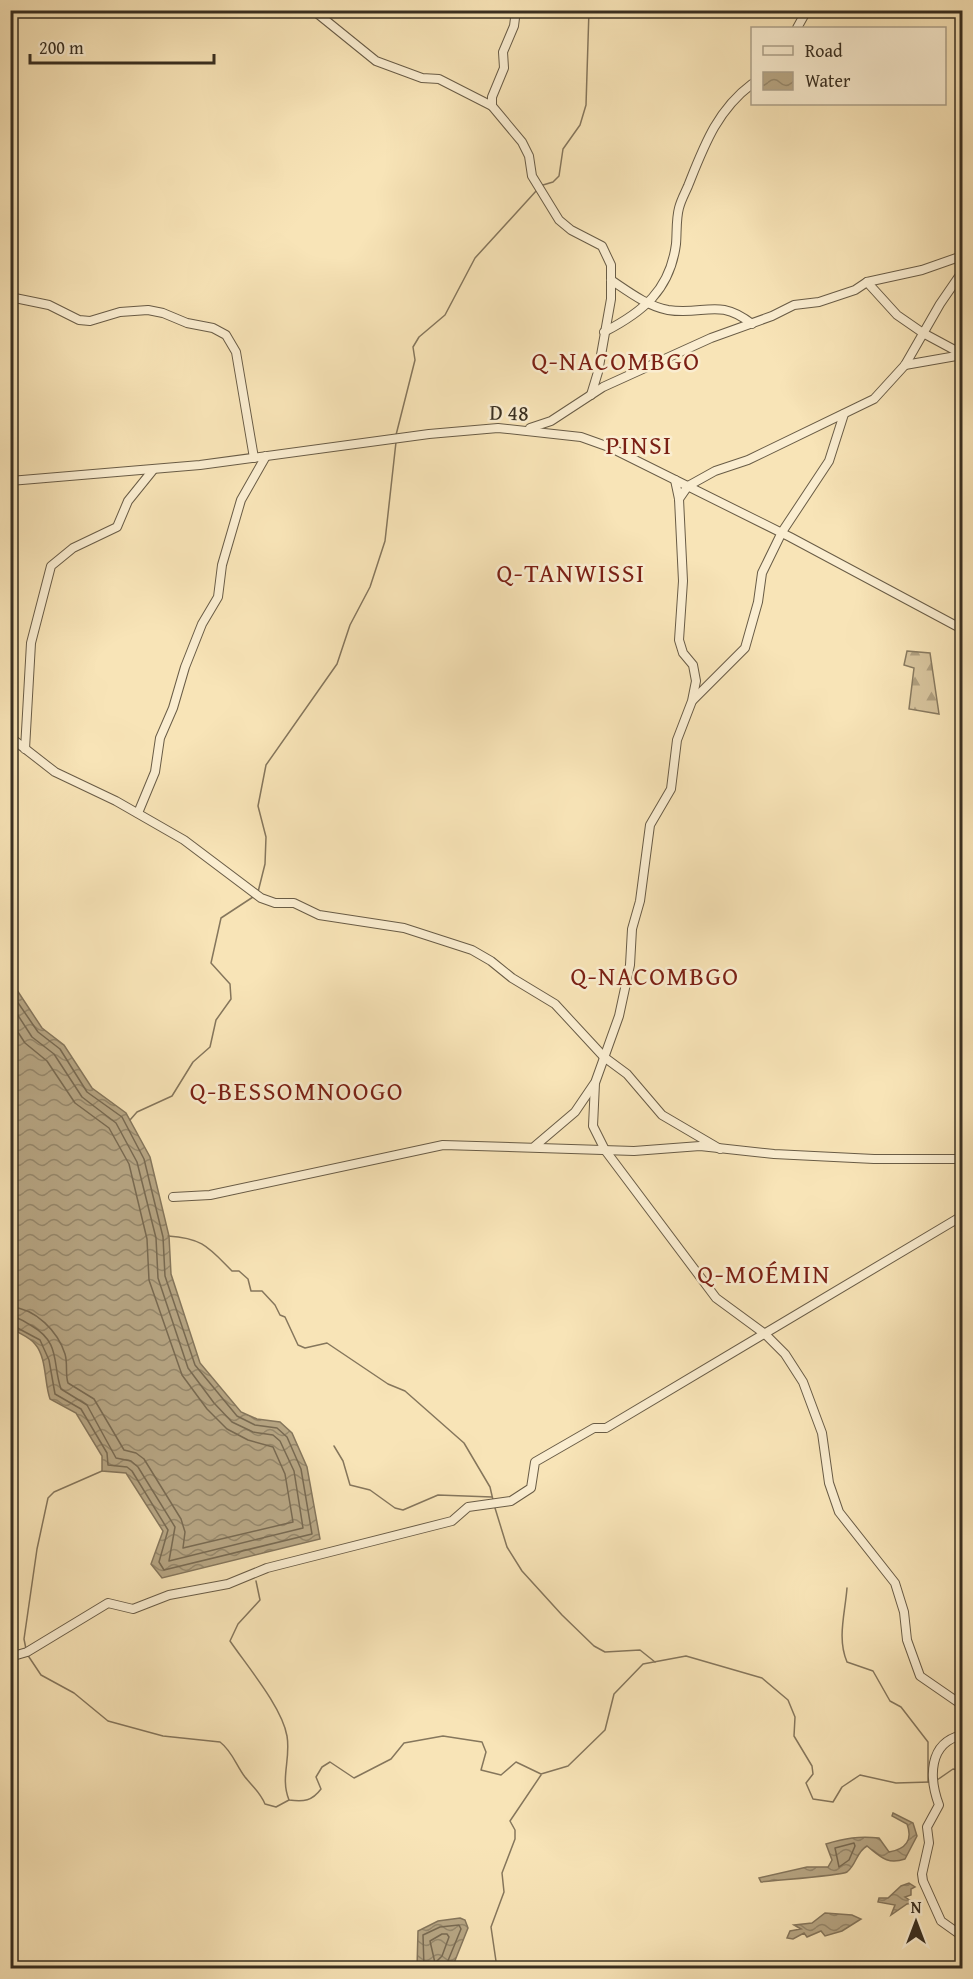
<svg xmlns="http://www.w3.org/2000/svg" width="973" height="1979" font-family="'Gentium Book Plus',serif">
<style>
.forest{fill:url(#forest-firs);stroke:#887a60;stroke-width:1.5}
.water{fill:url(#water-waves);stroke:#85765c;stroke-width:1.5}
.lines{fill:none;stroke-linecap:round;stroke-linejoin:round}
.shore{stroke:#786a52;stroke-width:1.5}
.stream{stroke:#85765c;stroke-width:1.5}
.minor-casing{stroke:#695c46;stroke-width:10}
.minor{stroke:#faedd0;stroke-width:8}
.labels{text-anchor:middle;stroke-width:5;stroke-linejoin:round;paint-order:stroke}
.street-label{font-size:22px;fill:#392f21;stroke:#faedd0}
.quarter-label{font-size:26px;letter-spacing:1.5px;fill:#7a1f14;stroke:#faedd0}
</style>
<defs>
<pattern id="forest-firs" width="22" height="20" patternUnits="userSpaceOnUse" patternTransform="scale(1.5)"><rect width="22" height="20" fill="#d8c59e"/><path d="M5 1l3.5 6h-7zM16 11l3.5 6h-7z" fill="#b0a080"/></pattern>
<pattern id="water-waves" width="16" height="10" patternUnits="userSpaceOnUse" patternTransform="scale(1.5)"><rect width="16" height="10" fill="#b7a684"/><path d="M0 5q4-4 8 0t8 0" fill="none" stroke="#96886c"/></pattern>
</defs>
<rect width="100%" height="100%" fill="#f8e4b7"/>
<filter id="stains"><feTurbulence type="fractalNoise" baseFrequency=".00333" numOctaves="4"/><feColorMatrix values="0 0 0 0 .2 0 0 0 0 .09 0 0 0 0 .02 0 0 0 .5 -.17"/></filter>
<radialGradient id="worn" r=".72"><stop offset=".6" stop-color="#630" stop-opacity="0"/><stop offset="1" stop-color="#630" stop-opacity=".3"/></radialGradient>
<path class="forest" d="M 907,651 L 930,653 L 939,714 L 909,709 L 914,668 L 904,665 Z"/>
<g class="water">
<path d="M 11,981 L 42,1028 L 64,1045 L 92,1088 L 126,1113 L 150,1157 L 169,1236 L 171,1274 L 200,1363 L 241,1412 L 257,1419 L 280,1422 L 292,1433 L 307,1467 L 320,1539 L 162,1578 L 151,1564 L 163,1531 L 126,1473 L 102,1471 L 102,1456 L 76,1413 L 50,1399 C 44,1382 47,1358 35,1344 C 30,1337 18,1333 11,1328 Z"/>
<path d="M 893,1813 L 913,1823 L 917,1836 L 905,1859 C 887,1865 881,1857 867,1846 C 856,1852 857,1864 847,1872 C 840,1876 775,1880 761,1882 L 759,1878 L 807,1867 L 828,1867 L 832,1860 L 826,1844 C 845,1838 859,1836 879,1838 L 889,1852 C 906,1849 913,1840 907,1824 L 892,1816 Z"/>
<path d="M 909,1883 L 915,1887 L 911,1889 L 911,1895 L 905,1897 L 914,1903 L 907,1904 L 891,1915 L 895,1905 L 878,1902 L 879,1898 L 888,1898 L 901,1886 Z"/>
<path d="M 825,1913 L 852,1915 L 861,1919 L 842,1931 L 825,1936 L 821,1931 L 807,1937 L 804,1933 L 793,1939 L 787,1938 L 790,1931 L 801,1929 L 794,1925 L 812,1923 Z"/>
<path d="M 460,1918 L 465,1920 L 468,1928 L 454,1963 L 449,1968 L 417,1968 L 418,1931 L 438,1921 Z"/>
</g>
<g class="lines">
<g class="shore">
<path d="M 10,991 L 38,1032 L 60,1049 L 87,1092 L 122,1117 L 144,1159 L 163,1237 L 165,1276 L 195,1365 L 237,1416 L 255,1425 L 277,1428 L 287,1437 L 301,1469 L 312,1534 L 164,1570 L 159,1562 L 168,1530 L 132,1471 L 127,1467 L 108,1465 L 107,1453 L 81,1409 L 55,1394 L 49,1360 L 40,1340 L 10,1324"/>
<path d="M 10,1003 L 32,1037 L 54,1054 L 82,1097 L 116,1123 L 137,1162 L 156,1238 L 158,1278 L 188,1368 L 214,1403 L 232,1422 L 253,1432 L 273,1435 L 280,1441 L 294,1471 L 303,1528 L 169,1561 L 175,1527 L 138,1467 L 131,1461 L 116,1458 L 87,1405 L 61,1389 C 52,1363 61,1343 32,1326 C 25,1322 19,1317 10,1316"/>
<path d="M 10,1020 L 25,1043 L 47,1061 L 75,1103 L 109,1128 L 129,1164 L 147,1239 L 149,1280 L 182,1375 L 207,1409 L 227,1429 L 248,1440 L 273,1447 L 285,1474 L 293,1522 L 183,1548 L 185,1532 L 181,1519 L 144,1459 L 136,1453 L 124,1450 L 94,1399 L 68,1383 C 65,1374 68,1364 65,1354 C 58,1332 36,1308 10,1307"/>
<path d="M 854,1843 L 855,1846 L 849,1860 L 839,1867 L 835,1848 Z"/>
<path d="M 442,1934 L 447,1934 L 449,1937 L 442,1956 L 435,1963 L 430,1941 Z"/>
<path d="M 424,1968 L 423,1935 L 440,1927 L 459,1925 L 461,1929 L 445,1968"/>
</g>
<g class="stream">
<path d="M 543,185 L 553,182 L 559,176 L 563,149 L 580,125 L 586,105 L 589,10"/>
<path d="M 396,435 L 415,360 L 413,347 L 419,337 L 445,315 L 475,258 L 537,190"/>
<path d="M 258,892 L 265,864 L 266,837 L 258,806 L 266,765 L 337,664 L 350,625 L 370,587 L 385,541 L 396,442"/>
<path d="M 130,1120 L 137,1112 L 172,1096 L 193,1062 L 210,1047 L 216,1020 L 231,999 L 230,984 L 211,963 L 221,918 L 253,897"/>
<path d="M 168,1236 C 203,1238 209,1248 232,1271 L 239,1271 L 248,1279 L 251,1291 L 262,1291 L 275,1305 L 280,1315 L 285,1317 L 298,1345 L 305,1348 L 327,1343 L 388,1384 L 405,1391 L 464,1443 L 490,1487 L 493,1500"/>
<path d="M 334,1446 L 343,1461 L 350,1485 L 370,1490 L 395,1508 L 403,1510 L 438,1495 L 492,1497"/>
<path d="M 495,1508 L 507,1547 L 522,1571 L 562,1615 L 594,1646 L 605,1652 L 640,1650 L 655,1662"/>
<path d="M 256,1581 L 260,1600 L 238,1624 L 230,1641 C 247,1666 282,1707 287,1736 C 291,1759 280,1778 289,1800 C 304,1802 312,1801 321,1789 L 316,1777 L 322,1767 L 330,1762 L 354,1778 L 391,1759 L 404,1743 L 443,1736 L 482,1742 L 486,1752 L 481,1770 L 501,1775 L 516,1762 L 541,1774 L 568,1766 L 605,1730 L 614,1694 L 643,1664 L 686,1656 L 762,1678 L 788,1700 L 795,1717 L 794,1736 L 812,1766 L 813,1774 L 806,1783 L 813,1799 L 833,1802 L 842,1787 L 860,1775 L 896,1783 L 930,1782"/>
<path d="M 847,1588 C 845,1614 837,1638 847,1662 L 873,1671 L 890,1701 L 901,1707 L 928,1742 L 928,1782"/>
<path d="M 26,1649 L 24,1639 L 37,1549 L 48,1498 L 54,1492 L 102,1471"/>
<path d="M 27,1654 L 41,1675 L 74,1693 L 108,1721 L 163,1736 L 220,1742 C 232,1751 236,1765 245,1777 C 253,1787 260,1792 265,1804 L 276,1807 L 289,1800"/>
<path d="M 937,1780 L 953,1769 L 962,1771"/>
<path d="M 497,1968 L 491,1927 L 504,1892 L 502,1873 L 515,1839 L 515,1830 L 510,1821 L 541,1775"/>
</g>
<g class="minor-casing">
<g id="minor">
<path d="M 313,10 L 376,61 L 422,78 L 439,79 L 492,106"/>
<path d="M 516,10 L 514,26 L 503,52 L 504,68 L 492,97 L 492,106 L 522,142 L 529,156 L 532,176 L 559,220 L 571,230 L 602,246 L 611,265 L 611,299 L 598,372 L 591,395"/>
<path d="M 10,24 L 16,10"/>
<path d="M 797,28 L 807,10"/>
<path d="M 611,280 C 629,292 647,306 668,310 C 704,316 718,297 752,324"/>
<path d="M 867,282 L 897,315 L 923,333 L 962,354"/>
<path d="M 10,297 L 49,305 L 79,320 L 90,321 L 120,312 L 148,310 L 163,313 L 187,323 L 213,328 L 226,335 L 236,352 L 254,458"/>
<path d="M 604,332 C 643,312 670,290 676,244 C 677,232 676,219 679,208 C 681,200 685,193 688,186 C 704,146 717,110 752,84"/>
<path d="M 905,365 L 962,355"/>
<path d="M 530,428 L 551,421 L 603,387 L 711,338 L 772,316 L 794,305 L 819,302 L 855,290 L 867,282 L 922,270 L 962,256"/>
<path d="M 675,480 L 679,499 L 683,581 L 679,640 L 683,653 L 693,665 L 696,681 L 692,701 L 677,740 L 671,789 L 650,825 L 640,901 L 632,929 L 630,965 L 619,1016 L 595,1083 L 593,1126 L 605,1150 L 716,1298 L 765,1334 L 785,1354 L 803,1382 L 822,1433 L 829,1483 L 839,1512 L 895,1583 L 904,1612 L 907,1640 L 920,1676 L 962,1705"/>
<path d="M 10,481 L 200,465 L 429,434 L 498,428 L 581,437 L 609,447 L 790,537 L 962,629"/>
<path d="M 679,499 L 688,486 L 715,471 L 748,460 L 874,399 L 905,365 L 940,304 L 962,272"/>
<path d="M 693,700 L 745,648 L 758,602 L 762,573 L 782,532 L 829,461 L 844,414"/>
<path d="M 10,737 L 55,772 L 116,801 L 184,840 L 261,898 L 275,903 L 294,903 L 319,915 L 404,928 L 472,950 L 491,961 L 512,978 L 555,1004 L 604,1057 L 627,1074 L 662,1115 L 720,1149"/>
<path d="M 25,749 L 31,643 L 51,566 L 73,548 L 117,527 L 128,501 L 153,470"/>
<path d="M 138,813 L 155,772 L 160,738 L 173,708 L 185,667 L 202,624 L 218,597 L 222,565 L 241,500 L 266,456"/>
<path d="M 535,1146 L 575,1112 L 594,1084"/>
<path d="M 173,1197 L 210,1195 L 443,1145 L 634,1151 L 700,1146 L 774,1154 L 874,1159 L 962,1159"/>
<path d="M 10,1657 L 27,1652 L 108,1603 L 133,1609 L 169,1595 L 228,1584 L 267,1568 L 452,1521 L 468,1507 L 511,1501 L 531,1488 L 535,1462 L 594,1428 L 606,1428 L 962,1216"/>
<path d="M 962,1735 C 928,1743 929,1778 939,1805 L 927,1827 L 929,1843 L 922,1874 L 923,1881 L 941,1921 L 962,1936"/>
</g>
</g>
<use href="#minor" class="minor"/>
</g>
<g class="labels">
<g class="street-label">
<text transform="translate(509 412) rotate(1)" y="8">D 48</text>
</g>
<g class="quarter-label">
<text x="616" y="370">Q-NACOMBGO</text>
<text x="639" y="454">PINSI</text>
<text x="571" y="582">Q-TANWISSI</text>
<text x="655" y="985">Q-NACOMBGO</text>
<text x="297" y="1100">Q-BESSOMNOOGO</text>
<text x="764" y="1283">Q-MOÉMIN</text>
</g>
</g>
<rect width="973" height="1979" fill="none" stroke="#f8e4b7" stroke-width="36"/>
<rect x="12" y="12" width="949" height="1955" fill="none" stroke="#392f21" stroke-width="3"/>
<rect x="18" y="18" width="937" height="1943" fill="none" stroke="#392f21" stroke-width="1.5"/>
<rect x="751" y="27" width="195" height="78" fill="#faedd0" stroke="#ada18a" stroke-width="1.5"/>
<rect x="763" y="46" width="30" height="9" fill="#faedd0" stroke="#ada18a" stroke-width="1.5"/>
<text x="805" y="57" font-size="18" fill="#392f21">Road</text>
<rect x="763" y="72" width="30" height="18" fill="url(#water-waves)" stroke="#ada18a" stroke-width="1.5"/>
<text x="805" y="87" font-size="18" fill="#392f21">Water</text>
<g transform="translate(916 1922)" stroke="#faedd0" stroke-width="4.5" paint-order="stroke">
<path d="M0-4.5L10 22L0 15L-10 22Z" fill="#392f21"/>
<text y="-9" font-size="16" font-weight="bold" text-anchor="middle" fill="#392f21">N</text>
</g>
<path d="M30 54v9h184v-9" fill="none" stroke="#392f21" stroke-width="3"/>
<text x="39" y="54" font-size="18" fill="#392f21" stroke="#faedd0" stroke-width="4.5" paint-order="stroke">200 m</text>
<rect width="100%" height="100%" filter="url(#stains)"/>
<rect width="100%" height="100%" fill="url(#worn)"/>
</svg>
